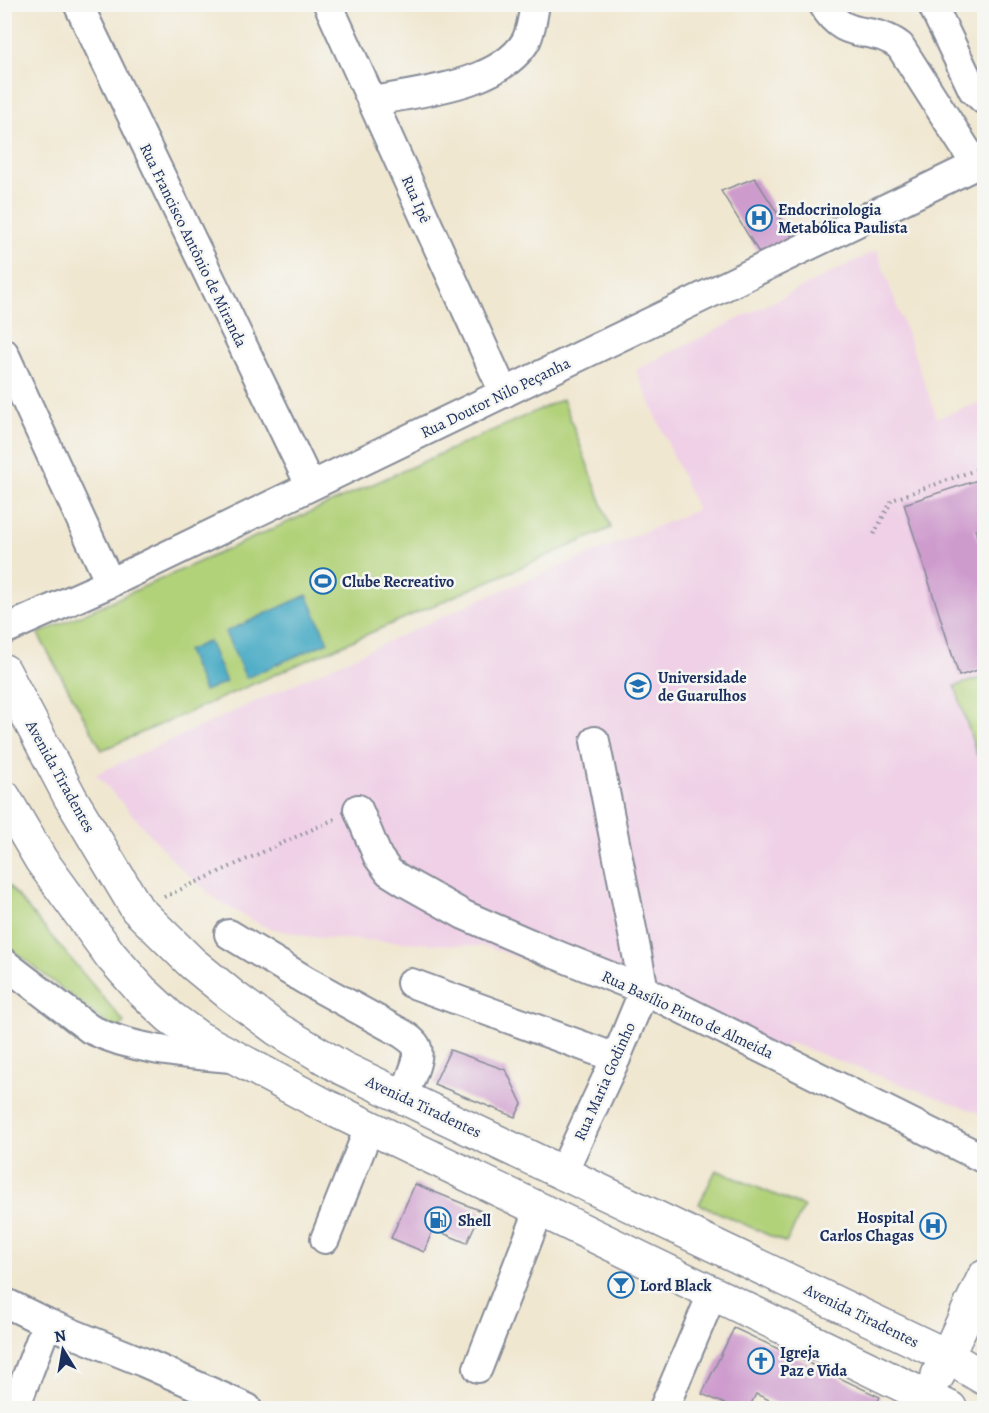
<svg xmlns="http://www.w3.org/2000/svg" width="989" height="1413" font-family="Alegreya,serif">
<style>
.built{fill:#efd0e6}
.green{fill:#b2d27a;stroke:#66806c;stroke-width:1.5}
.water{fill:#43a8c3;stroke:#2f6c90;stroke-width:1.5}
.building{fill:#ce9bcd}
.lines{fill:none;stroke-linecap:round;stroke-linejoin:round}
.minor-casing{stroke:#868b97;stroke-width:32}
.major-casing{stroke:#868b97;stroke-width:36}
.path{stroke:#868b97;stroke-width:4;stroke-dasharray:1.5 4.5;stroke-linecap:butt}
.minor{stroke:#fff;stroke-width:28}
.major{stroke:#fff;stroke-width:33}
.labels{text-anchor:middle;stroke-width:5;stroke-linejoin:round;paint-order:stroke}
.street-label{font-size:16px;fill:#1b2f5e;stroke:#f6f6f2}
.poi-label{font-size:16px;font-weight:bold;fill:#1b2f5e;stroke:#f6f6f2;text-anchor:start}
</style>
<rect width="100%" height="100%" fill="#f6f6f2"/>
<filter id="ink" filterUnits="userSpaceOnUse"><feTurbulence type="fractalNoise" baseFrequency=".0167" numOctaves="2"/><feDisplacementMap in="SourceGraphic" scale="12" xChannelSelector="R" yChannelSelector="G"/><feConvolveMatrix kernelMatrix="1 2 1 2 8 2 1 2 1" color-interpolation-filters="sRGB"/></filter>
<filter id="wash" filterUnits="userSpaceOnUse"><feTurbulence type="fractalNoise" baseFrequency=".008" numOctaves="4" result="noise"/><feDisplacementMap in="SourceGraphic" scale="24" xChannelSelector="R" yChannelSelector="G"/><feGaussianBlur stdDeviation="1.35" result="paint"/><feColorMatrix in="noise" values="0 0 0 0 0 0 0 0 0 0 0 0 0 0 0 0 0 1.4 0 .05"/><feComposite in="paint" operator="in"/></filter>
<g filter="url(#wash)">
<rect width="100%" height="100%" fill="#f0e7d0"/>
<path class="built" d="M 877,250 L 937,418 L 984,401 L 984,1115 L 788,1042 L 778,1059 L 638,1001 L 489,947 L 311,937 L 265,927 L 221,903 L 178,866 L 96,774 L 486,597 L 697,510 L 636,370 Z"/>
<g class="green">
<path d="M 563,399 L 611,528 L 102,750 L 38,634 Z"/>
<path d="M 984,677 L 984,752 L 977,755 L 955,686 Z"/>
<path d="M 4,880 L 124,1022 L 116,1031 L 5,944 Z"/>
<path d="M 716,1170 L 804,1207 L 786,1243 L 699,1204 Z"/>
</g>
<g class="water">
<path d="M 307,595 L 328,642 L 246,678 L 225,632 Z"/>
<path d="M 209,641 L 226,682 L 204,691 L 187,651 Z"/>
</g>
<g id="blocks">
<g class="building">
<path d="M 755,178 L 798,246 L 764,261 L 721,191 Z"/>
<path d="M 984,478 L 984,527 L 975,530 L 984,560 L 984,668 L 959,676 L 904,504 Z"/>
<path d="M 450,1050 L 506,1070 L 522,1104 L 515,1117 L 434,1084 Z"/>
<path d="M 415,1184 L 481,1211 L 467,1243 L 433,1229 L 424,1252 L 391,1238 Z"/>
<path d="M 734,1328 L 880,1397 L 874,1408 L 787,1408 L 756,1394 L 749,1408 L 734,1408 L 702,1394 Z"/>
</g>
</g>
</g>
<g filter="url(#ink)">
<use href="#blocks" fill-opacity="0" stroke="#868b97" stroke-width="1.5"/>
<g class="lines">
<g class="minor-casing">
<g id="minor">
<path d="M 78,4 L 310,485"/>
<path d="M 328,4 L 504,393"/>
<path d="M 823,4 C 845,44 871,23 900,46 L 976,165"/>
<path d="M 932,4 L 973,90 L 984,100"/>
<path d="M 374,101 C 420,92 500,85 526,41 C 531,31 533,16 535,4"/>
<path d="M 4,353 L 110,583"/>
<path d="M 4,630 L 110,583 L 984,161"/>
<path d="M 595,741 L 644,990"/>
<path d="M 358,809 L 378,857 L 389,872 L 405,882 L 464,915 L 547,951 L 644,990 L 984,1159"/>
<path d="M 229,934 L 305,980 L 403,1034 C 408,1038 415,1042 417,1048 C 421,1058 407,1086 404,1096"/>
<path d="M 4,963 L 90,1029 C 133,1050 184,1054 231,1058"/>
<path d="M 411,983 L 616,1058"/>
<path d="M 563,1172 L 616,1058 L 644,990"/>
<path d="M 325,1239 L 370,1126"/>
<path d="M 4,1302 L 47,1323 L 143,1362 L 247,1408"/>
<path d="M 478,1368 L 540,1208"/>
<path d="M 15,1408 L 47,1323"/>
<path d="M 664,1408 L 713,1292"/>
</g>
</g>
<g class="major-casing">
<g id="major">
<path d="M 4,671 L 70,797 L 137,909 L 192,963 L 231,995 L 277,1029 L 342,1068 L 947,1356 L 984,1378"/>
<path d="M 4,797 L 41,860 L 111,956 L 141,990 L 170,1017 L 199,1038 L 324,1105 L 950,1408"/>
<path d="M 938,1375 L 984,1277"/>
</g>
</g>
<g class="path">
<path d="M 874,534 L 892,500 L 984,467"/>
<path d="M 164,897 L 335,819"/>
</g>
<use href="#minor" class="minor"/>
<use href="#major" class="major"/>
</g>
</g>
<defs>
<g id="hospital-ring" transform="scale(1.35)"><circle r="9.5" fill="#f6f6f2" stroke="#1f6fb2" stroke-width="1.5"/><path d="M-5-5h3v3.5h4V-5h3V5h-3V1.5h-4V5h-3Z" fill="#1f6fb2"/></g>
<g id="stadium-ring" transform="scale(1.35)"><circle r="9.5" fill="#f6f6f2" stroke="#1f6fb2" stroke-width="1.5"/><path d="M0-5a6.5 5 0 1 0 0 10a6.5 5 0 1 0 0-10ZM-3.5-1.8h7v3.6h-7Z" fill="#1f6fb2"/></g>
<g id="university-ring" transform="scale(1.35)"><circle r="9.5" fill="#f6f6f2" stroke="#1f6fb2" stroke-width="1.5"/><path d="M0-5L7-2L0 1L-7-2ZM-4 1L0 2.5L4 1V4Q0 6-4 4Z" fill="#1f6fb2"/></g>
<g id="fuel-ring" transform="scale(1.35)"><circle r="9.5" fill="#f6f6f2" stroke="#1f6fb2" stroke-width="1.5"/><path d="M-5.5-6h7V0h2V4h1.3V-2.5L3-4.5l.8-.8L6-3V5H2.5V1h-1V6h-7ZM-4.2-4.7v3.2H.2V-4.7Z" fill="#1f6fb2"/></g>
<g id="bar-ring" transform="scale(1.35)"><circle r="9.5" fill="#f6f6f2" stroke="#1f6fb2" stroke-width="1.5"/><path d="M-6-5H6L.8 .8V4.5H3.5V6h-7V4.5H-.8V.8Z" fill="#1f6fb2"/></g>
<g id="church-ring" transform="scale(1.35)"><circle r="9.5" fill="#f6f6f2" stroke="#1f6fb2" stroke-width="1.5"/><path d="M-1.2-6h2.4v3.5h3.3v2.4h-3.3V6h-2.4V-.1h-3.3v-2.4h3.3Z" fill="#1f6fb2"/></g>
</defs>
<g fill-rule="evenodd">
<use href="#hospital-ring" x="759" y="218"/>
<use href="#stadium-ring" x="323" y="581"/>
<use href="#university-ring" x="638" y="686"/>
<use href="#fuel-ring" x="438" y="1220"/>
<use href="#hospital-ring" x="933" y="1226"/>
<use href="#bar-ring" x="621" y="1285"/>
<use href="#church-ring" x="761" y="1361"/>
</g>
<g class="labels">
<g class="street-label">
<text transform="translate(417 199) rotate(66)" y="6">Rua Ipê</text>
<text transform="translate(194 245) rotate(64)" y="6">Rua Francisco Antônio de Miranda</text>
<text transform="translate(495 397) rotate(-26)" y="6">Rua Doutor Nilo Peçanha</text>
<text transform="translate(61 776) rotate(61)" y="6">Avenida Tiradentes</text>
<text transform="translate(688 1014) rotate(25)" y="6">Rua Basílio Pinto de Almeida</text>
<text transform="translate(604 1081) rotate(-66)" y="6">Rua Maria Godinho</text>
<text transform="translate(424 1106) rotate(25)" y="6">Avenida Tiradentes</text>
<text transform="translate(862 1315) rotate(26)" y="6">Avenida Tiradentes</text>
</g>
<g class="poi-label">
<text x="778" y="215">Endocrinologia<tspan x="778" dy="18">Metabólica Paulista</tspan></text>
<text x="342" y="587">Clube Recreativo</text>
<text x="658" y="683">Universidade<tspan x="658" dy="18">de Guarulhos</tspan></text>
<text x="914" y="1223" text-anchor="end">Hospital<tspan x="914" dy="18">Carlos Chagas</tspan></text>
<text x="458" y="1226">Shell</text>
<text x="640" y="1291">Lord Black</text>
<text x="780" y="1358">Igreja<tspan x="780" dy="18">Paz e Vida</tspan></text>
</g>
</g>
<rect width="989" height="1413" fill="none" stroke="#f6f6f2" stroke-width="24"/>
<g transform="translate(63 1350) rotate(349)" stroke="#f6f6f2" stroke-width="4.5" paint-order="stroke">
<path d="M0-4.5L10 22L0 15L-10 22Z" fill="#1b2f5e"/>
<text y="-9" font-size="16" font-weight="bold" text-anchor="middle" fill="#1b2f5e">N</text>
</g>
</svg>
